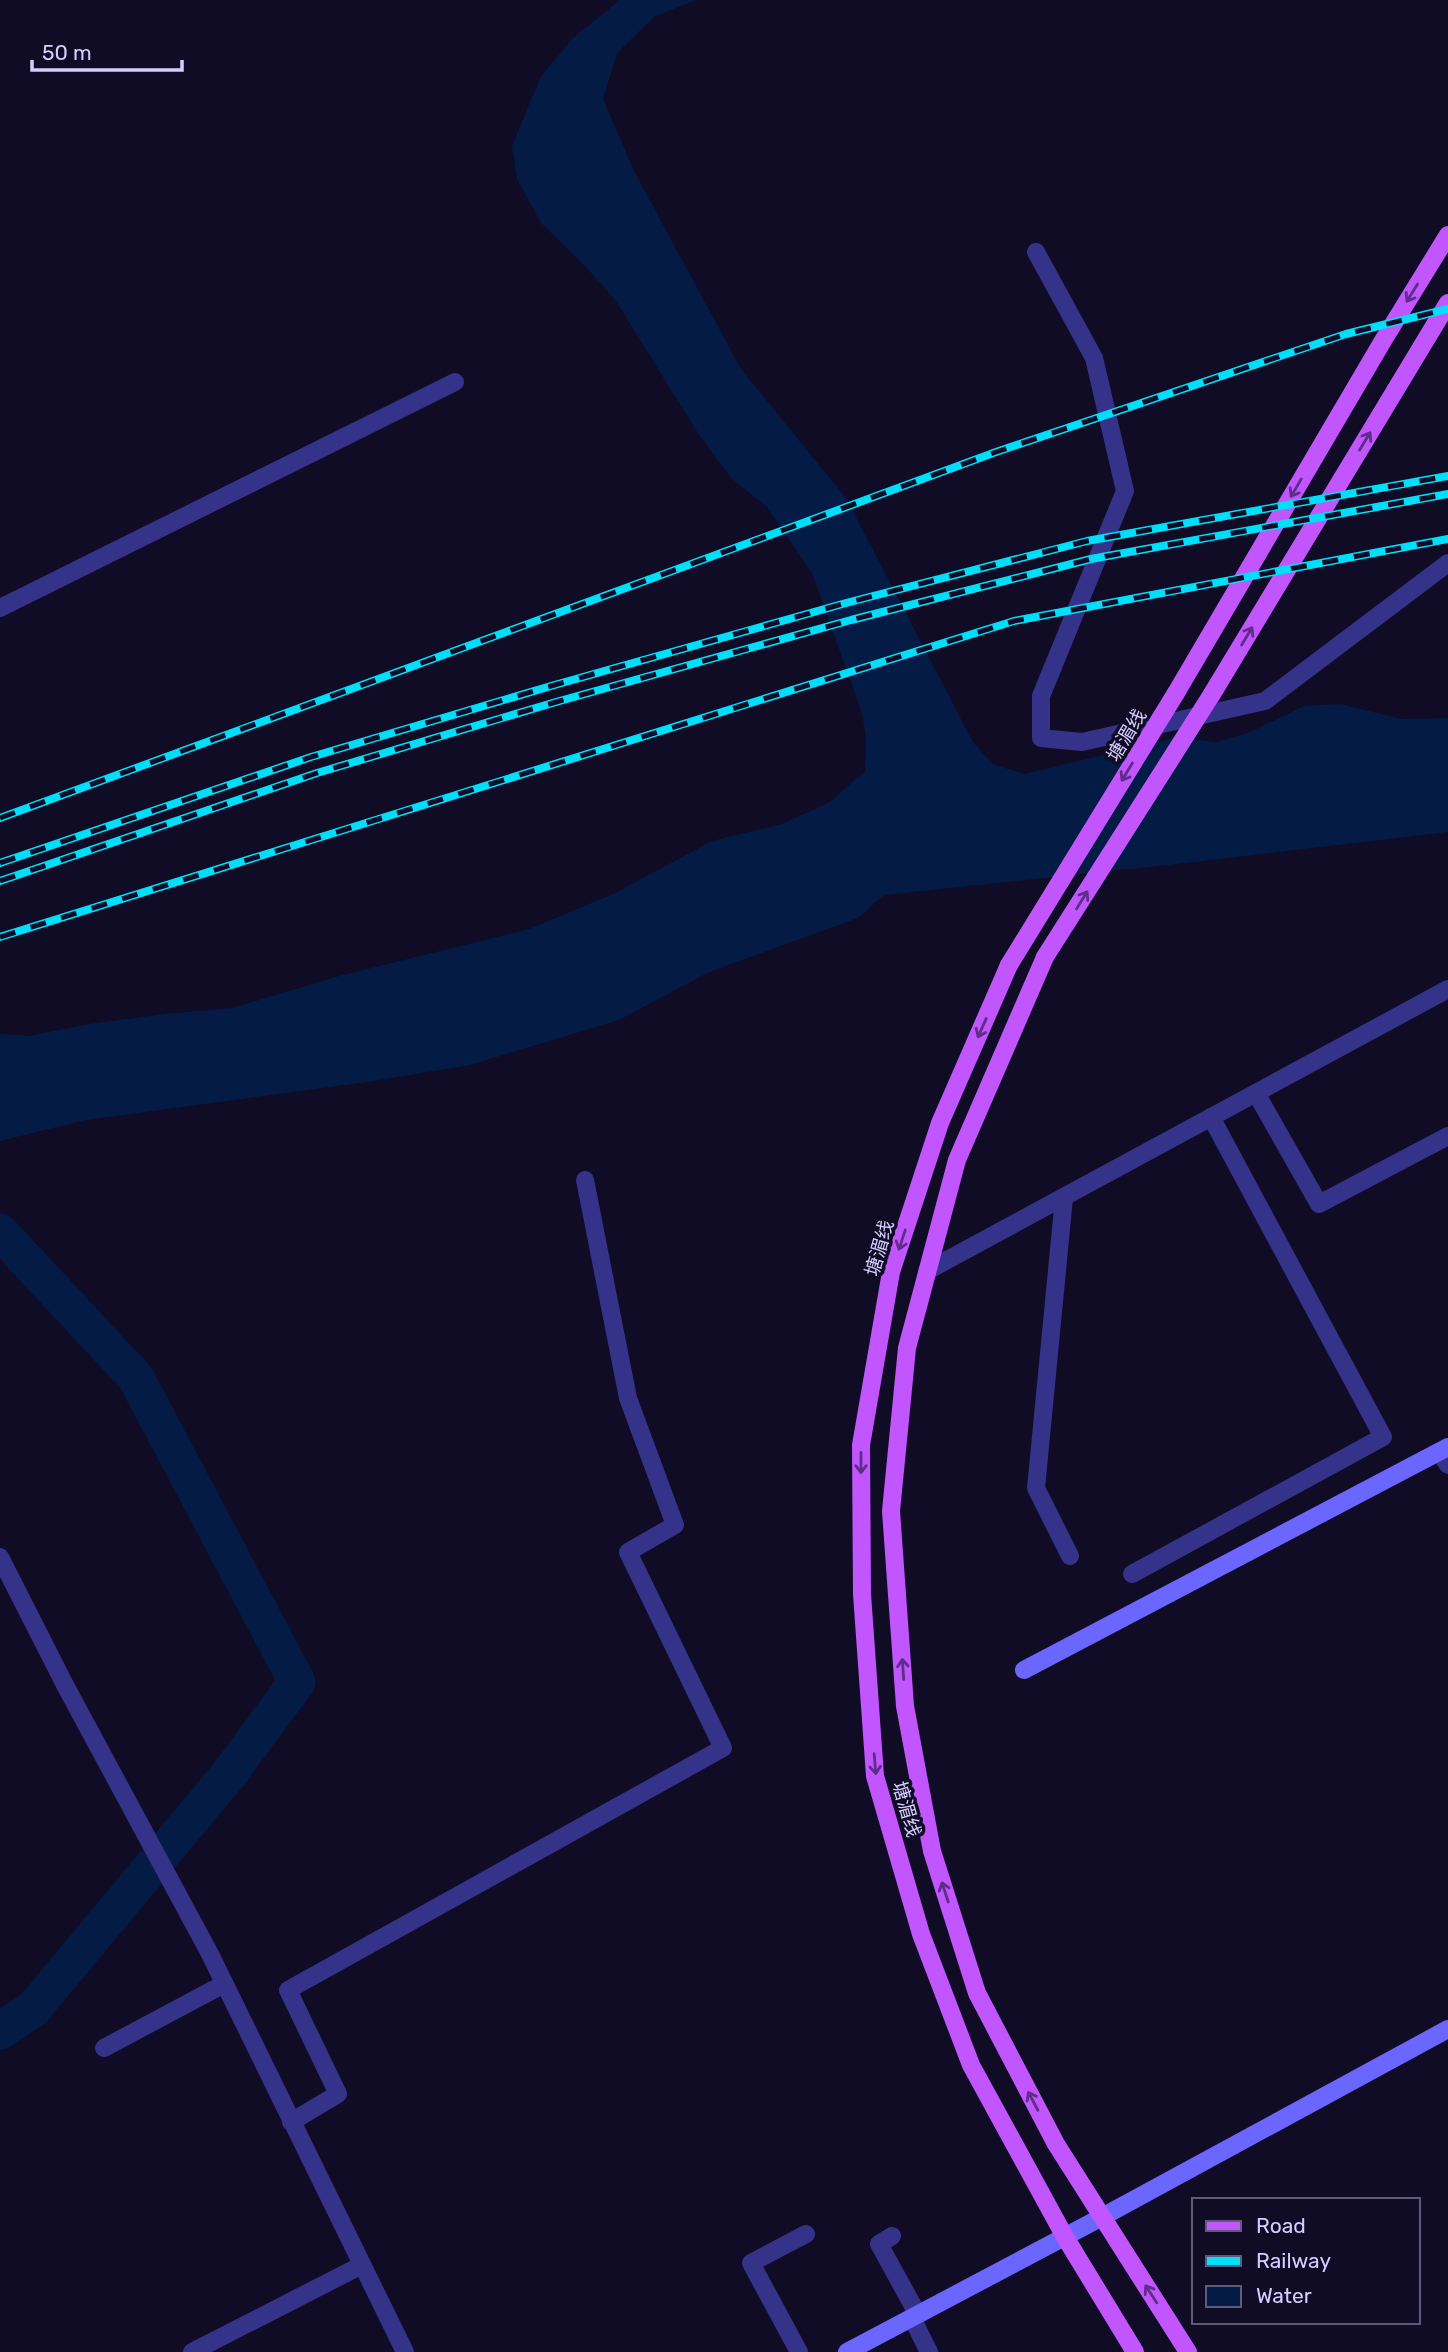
<svg xmlns="http://www.w3.org/2000/svg" width="1448" height="2352" font-family="Rubik,'Noto Sans SC',sans-serif">
<style>
.water{fill:#041b45}
.lines{fill:none;stroke-linecap:round;stroke-linejoin:round}
.river{stroke:#041b45;stroke-width:37}
.street{stroke:#353289;stroke-width:18}
.secondary{stroke:#6b66ff;stroke-width:18}
.primary{stroke:#c156ff;stroke-width:18}
.rail-casing{stroke:#00dffa;stroke-width:8}
.rail{stroke:#100c25;stroke-width:5;stroke-dasharray:16;stroke-linecap:butt}
.primary-bridge{stroke:#c156ff;stroke-width:18}
.oneway{stroke:#602d87}
.labels{text-anchor:middle;stroke-width:7;stroke-linejoin:round;paint-order:stroke}
.street-label{font-size:19px;fill:#d5cfff;stroke:#100c25}
</style>
<rect width="100%" height="100%" fill="#100c25"/>
<path class="water" d="M 620,0 L 695,0 L 654,17 L 617,53 L 603,99 L 634,171 L 741,369 L 846,498 L 973,742 L 992,764 L 1025,774 L 1177,737 L 1216,742 L 1248,733 L 1304,706 L 1340,704 L 1402,719 L 1448,718 L 1448,832 L 1168,865 L 884,895 L 858,918 L 709,972 L 619,1020 L 470,1065 L 367,1082 L 86,1120 L 0,1141 L 0,1034 L 28,1036 L 89,1024 L 165,1014 L 232,1008 L 339,976 L 529,929 L 613,894 L 712,841 L 782,824 L 830,802 L 865,771 L 866,738 L 862,713 L 812,573 L 767,507 L 731,478 L 699,435 L 616,301 L 585,266 L 541,223 L 517,179 L 512,146 L 541,76 L 573,38 Z"/>
<g class="lines">
<path class="river" d="M 0,1232 L 136,1378 L 297,1682 L 229,1774 L 33,2009 L 0,2031"/>
<g class="street">
<path d="M 1036,252 L 1094,358 L 1125,491 L 1041,696 L 1041,738 L 1082,742 L 1265,701 L 1448,563"/>
<path d="M 0,608 L 455,382"/>
<path d="M 1256,1093 L 1319,1204 L 1448,1136"/>
<path d="M 1064,1198 L 1036,1488 L 1070,1556"/>
<path d="M 927,1271 L 1448,989"/>
<path d="M 1439,1452 L 1448,1465"/>
<path d="M 0,1557 L 65,1685 L 210,1954 L 405,2352"/>
<path d="M 1132,1574 L 1383,1437 L 1211,1117"/>
<path d="M 104,2048 L 224,1984"/>
<path d="M 291,2122 L 338,2094 L 288,1990 L 723,1748 L 628,1552 L 675,1525 L 628,1398 L 585,1180"/>
<path d="M 892,2236 L 879,2244 L 918,2315"/>
<path d="M 912,2318 L 929,2352"/>
<path d="M 192,2352 L 362,2265"/>
<path d="M 799,2352 L 751,2263 L 806,2234"/>
</g>
<g class="secondary">
<path d="M 1024,1670 L 1448,1447"/>
<path d="M 847,2352 L 1102,2217 L 1448,2029"/>
</g>
<g class="primary">
<path d="M 1176,693 L 1384,339 L 1448,235"/>
<path d="M 1212,694 L 1448,303"/>
<path d="M 1045,957 L 957,1160 L 907,1348 L 891,1511 L 905,1706 L 932,1851 L 977,1993 L 1056,2144 L 1188,2352"/>
<path d="M 1009,965 L 940,1123 L 891,1272 L 861,1445 L 862,1594 L 875,1776 L 921,1934 L 971,2065 L 1065,2237 L 1135,2352"/>
</g>
<g class="rail-casing">
<g id="rail">
<path d="M 0,818 L 996,452 L 1346,334 L 1448,309"/>
<path d="M 0,863 L 311,757 L 551,686 L 846,603 L 1087,541 L 1448,476"/>
<path d="M 0,881 L 317,773 L 556,702 L 851,620 L 1091,559 L 1448,494"/>
<path d="M 0,937 L 1014,621 L 1448,539"/>
</g>
</g>
<use href="#rail" class="rail"/>
<g class="primary-bridge">
<path d="M 1045,957 L 1212,694"/>
<path d="M 1009,965 L 1176,693"/>
</g>
</g>
<defs><path id="oneway-shaft" d="M-6 0H5M1.5-3L5.5 0L1.5 3" fill="none" stroke-width="1.6" stroke-linecap="round" stroke-linejoin="round" transform="scale(1.75)"/></defs>
<g class="oneway">
<use href="#oneway-shaft" transform="translate(1412 293) rotate(122)"/>
<use href="#oneway-shaft" transform="translate(1365 441) rotate(-59)"/>
<use href="#oneway-shaft" transform="translate(1296 488) rotate(120)"/>
<use href="#oneway-shaft" transform="translate(1247 636) rotate(-59)"/>
<use href="#oneway-shaft" transform="translate(1127 772) rotate(121)"/>
<use href="#oneway-shaft" transform="translate(1082 900) rotate(-58)"/>
<use href="#oneway-shaft" transform="translate(982 1028) rotate(114)"/>
<use href="#oneway-shaft" transform="translate(902 1240) rotate(108)"/>
<use href="#oneway-shaft" transform="translate(861 1463) rotate(90)"/>
<use href="#oneway-shaft" transform="translate(903 1669) rotate(-94)"/>
<use href="#oneway-shaft" transform="translate(875 1764) rotate(85)"/>
<use href="#oneway-shaft" transform="translate(945 1892) rotate(-108)"/>
<use href="#oneway-shaft" transform="translate(1033 2101) rotate(-118)"/>
<use href="#oneway-shaft" transform="translate(1151 2294) rotate(-123)"/>
</g>
<g class="labels">
<g class="street-label">
<text transform="translate(1126 735) rotate(-59)" y="7">塘湄线</text>
<text transform="translate(879 1248) rotate(-74)" y="7">塘湄线</text>
<text transform="translate(907 1809) rotate(74)" y="7">塘湄线</text>
</g>
</g>
<rect x="1192" y="2198" width="228" height="126" fill="#100c25" stroke="#5f5a7c" stroke-width="2"/>
<rect x="1206" y="2221" width="35" height="10" fill="#c156ff" stroke="#5f5a7c" stroke-width="2"/>
<text x="1256" y="2233" font-size="21" fill="#d5cfff">Road</text>
<rect x="1206" y="2256" width="35" height="10" fill="#00dffa" stroke="#5f5a7c" stroke-width="2"/>
<text x="1256" y="2268" font-size="21" fill="#d5cfff">Railway</text>
<rect x="1206" y="2286" width="35" height="21" fill="#041b45" stroke="#5f5a7c" stroke-width="2"/>
<text x="1256" y="2303" font-size="21" fill="#d5cfff">Water</text>
<path d="M32 60v10h150v-10" fill="none" stroke="#d5cfff" stroke-width="3.5"/>
<text x="42" y="60" font-size="21" fill="#d5cfff" stroke="#100c25" stroke-width="5" paint-order="stroke">50 m</text>
</svg>
